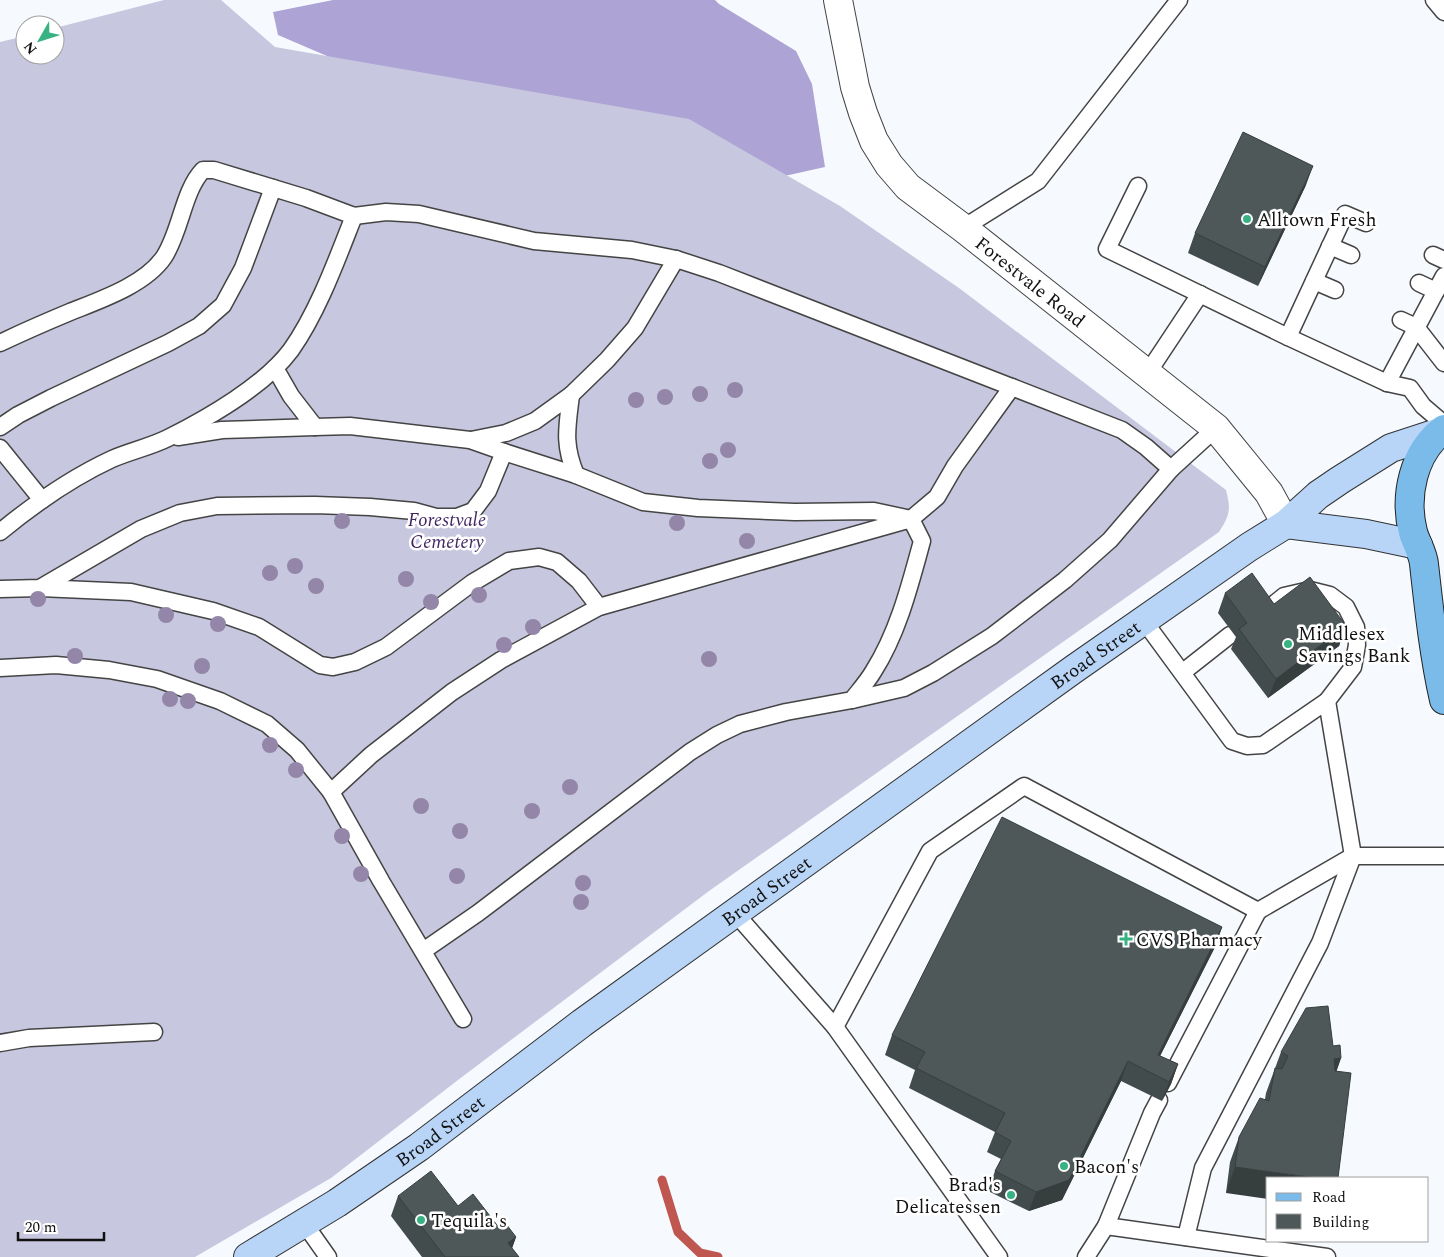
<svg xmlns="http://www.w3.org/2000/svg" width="1444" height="1257" font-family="Spectral,serif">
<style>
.forest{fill:#ada3d5}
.cemetery{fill:#c7c7df}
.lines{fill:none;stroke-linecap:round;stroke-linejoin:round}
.stream{stroke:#bf564f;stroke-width:9}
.service-casing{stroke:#444;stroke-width:19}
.tertiary-casing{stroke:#444;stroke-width:30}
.secondary-casing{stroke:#333;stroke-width:30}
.primary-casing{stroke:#222;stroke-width:30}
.service{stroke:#fff;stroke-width:16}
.tertiary{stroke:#fff;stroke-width:28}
.secondary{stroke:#b8d4f6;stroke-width:28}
.primary{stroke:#7abbe9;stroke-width:28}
.tree{fill:#9386a8}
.wall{fill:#434c4c}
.shaded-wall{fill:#373e3e}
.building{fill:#4e5858;stroke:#373e3e}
.poi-dot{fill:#38b283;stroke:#fff;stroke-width:2}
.labels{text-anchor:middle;stroke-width:5;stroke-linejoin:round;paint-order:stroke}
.poi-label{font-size:19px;fill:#111;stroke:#fff;text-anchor:start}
.street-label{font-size:19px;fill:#111;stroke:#fff}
.park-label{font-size:19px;font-style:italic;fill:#422762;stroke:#fff}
</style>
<rect width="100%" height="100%" fill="#f6fafe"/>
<path class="forest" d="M 333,0 L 715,0 L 719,4 L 796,51 L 812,84 L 825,167 L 762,181 L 362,71 L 278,35 L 273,12 Z"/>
<path class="cemetery" d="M 164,0 L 221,0 L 275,47 L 689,119 L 840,206 L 959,288 L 1226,490 C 1231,509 1230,515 1219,532 L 709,891 L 458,1080 L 331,1178 L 195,1257 L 0,1257 L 0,42 L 25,36 L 25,55 L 55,55 L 55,28 Z"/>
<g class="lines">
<path class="stream" d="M 662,1180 L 678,1232 L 700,1253 L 718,1257"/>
<g class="service-casing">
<g id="service">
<path d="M 1434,0 L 1444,12"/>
<path d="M 1138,186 L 1107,249 L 1288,337"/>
<path d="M 1366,223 L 1345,214 L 1288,337 L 1387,383 L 1410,388 L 1423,406 L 1444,424"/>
<path d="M 963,228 L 1038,181 L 1179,0"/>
<path d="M 1330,246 L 1351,255"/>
<path d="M 1433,255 L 1444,260"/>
<path d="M 1314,281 L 1335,290"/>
<path d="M 1419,283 L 1436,291"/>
<path d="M 1401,320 L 1416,327 L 1444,363"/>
<path d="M 0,343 C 23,332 46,322 70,312 C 100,300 145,285 164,257 C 181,231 183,191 203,170 L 214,170 L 306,198 L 354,216 L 386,212 L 419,214 L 534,241 L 632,250 L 676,259 L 719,273 L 1122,430 L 1146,447 L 1171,469 L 1216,428"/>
<path d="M 275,368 L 291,396 L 315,427 L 350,426 L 470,440 L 504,452"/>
<path d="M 1147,374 L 1200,294"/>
<path d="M 1387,383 L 1444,276"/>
<path d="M 571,395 L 607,360 L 635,328 L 676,259"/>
<path d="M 0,427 L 18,415 L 51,398 L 168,343 L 199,326 L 223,305 L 243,268 L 273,188"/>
<path d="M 178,437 L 222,430 L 315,427"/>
<path d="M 471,440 L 506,433 L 535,421 L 571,395 C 567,428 563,444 576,475"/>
<path d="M 0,448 L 42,500"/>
<path d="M 0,532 C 34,504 71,478 112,459 C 130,451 150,447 168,438 C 208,418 265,385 291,350 C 318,312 337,259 354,216"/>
<path d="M 40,588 L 131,592 L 213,611 L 259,627 L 320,665 L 333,667 L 355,662 L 386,647 L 472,583 L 509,561 L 539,557 L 557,562 L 579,581 L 599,607"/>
<path d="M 0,589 L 40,588 L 141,529 L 180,513 L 217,506 L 315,505 L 370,507 L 414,511 L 436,517 L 457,517 L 473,511 L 488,491 L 504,452 L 576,475 L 643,502 L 698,508 L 795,512 L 874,511 L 911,519 L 937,497 L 955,466 L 1012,387"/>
<path d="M 1268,609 L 1284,596 L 1310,590 L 1330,595 L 1346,607 L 1356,627 L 1357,645 L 1353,667 L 1327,701"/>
<path d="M 1144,621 L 1232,741 L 1247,746 L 1263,745 L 1327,701 L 1353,856 L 1320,943 L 1203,1168 L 1186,1237"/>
<path d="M 0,668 L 56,665 L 109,670 L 157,679 L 220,701 L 267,724 L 297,750 L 331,792"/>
<path d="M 1183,672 L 1230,635"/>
<path d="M 852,700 L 904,688 L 933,673 L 992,636 L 1065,580 L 1110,540 L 1171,469"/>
<path d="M 735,913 L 835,1027 L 999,1257"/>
<path d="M 423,951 L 478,913 L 690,752 L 717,735 L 740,724 L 786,712 L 852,700 C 859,691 867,682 873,672 C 898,633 910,585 922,541 L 911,519 L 599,607 L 501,660 L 452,692 L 371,755 L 331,792 L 381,881 L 463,1019"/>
<path d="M 835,1027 L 930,851 L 1024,786 L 1258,911 L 1353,856 L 1444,856"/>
<path d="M 0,1043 L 29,1038 L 154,1032"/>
<path d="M 1168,1083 L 1258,911"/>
<path d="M 304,1223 L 328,1257"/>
<path d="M 1106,1226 L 1152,1113 L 1159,1100"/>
<path d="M 1086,1257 L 1106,1226 L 1327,1257"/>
</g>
</g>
<g class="tertiary-casing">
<g id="tertiary">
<path id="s1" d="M 838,0 L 855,87 L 863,113 L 874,141 L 889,165 L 908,187 L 963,228 L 1216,428 L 1269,493 L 1286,524"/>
</g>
</g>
<g class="secondary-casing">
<g id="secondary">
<path d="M 1286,524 L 1366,534 L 1418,545"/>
<path id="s2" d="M 248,1257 L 337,1203 L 419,1147 L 582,1023 L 1074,669 L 1249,547 L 1286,524 L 1318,495 L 1340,480 L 1391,448 L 1440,432"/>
</g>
</g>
<g class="primary-casing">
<path id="primary" d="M 1444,429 C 1413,452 1404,496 1413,532 C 1416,543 1423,553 1424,564 C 1429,609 1434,656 1444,700"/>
</g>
<use href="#service" class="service"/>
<use href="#tertiary" class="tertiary"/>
<use href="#secondary" class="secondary"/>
<use href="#primary" class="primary"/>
</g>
<g class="tree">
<circle cx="735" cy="390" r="8"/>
<circle cx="700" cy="394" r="8"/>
<circle cx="665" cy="397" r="8"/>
<circle cx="636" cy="400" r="8"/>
<circle cx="728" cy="450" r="8"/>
<circle cx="710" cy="461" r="8"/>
<circle cx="342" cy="521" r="8"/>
<circle cx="677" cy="523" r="8"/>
<circle cx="747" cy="541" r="8"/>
<circle cx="295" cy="566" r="8"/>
<circle cx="270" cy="573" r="8"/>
<circle cx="406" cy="579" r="8"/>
<circle cx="316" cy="586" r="8"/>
<circle cx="479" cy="595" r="8"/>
<circle cx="38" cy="599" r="8"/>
<circle cx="431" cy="602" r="8"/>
<circle cx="166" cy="615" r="8"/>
<circle cx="218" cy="624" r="8"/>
<circle cx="533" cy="627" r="8"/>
<circle cx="504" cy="645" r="8"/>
<circle cx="75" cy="656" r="8"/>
<circle cx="709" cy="659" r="8"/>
<circle cx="202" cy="666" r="8"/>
<circle cx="170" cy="699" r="8"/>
<circle cx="188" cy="701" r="8"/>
<circle cx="270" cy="745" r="8"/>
<circle cx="296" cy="770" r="8"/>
<circle cx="570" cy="787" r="8"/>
<circle cx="421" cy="806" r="8"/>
<circle cx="532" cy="811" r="8"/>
<circle cx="460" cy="831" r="8"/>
<circle cx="342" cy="836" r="8"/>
<circle cx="361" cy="874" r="8"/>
<circle cx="457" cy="876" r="8"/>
<circle cx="583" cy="883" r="8"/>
<circle cx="581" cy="902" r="8"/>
</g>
<g class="wall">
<path d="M 1306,185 L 1258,286 L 1188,253 L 1195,233 Z"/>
<path d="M 1225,593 L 1274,604 L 1346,626 L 1339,646 L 1268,698 L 1231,649 L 1236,637 L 1218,613 Z"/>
<path d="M 1222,927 L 1215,947 L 1160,1056 L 1178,1064 L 1171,1084 L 1162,1101 L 1121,1081 L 1062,1200 L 1029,1211 L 988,1191 L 995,1171 L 1001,1159 L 987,1152 L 995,1132 L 909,1088 L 915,1070 L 885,1055 L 892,1035 Z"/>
<path d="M 1333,1046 L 1341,1058 L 1336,1072 L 1226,1193 L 1230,1162 L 1239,1137 L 1265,1099 L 1266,1093 L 1281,1052 Z"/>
<path d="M 398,1196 L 458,1206 L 516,1237 L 512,1248 L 519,1257 L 422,1257 L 391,1216 Z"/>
</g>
<g class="shaded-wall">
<path d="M 1313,166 L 1306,185 L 1258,286 L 1265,267 Z"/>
<path d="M 1346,626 L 1339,646 L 1268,698 L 1276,679 Z"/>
<path d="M 1222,927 L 1215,947 L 1151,1074 L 1158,1055 Z"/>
<path d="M 1341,1058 L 1332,1084 L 1334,1059 Z"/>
<path d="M 1128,1061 L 1121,1081 L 1062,1200 L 1029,1211 L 1036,1192 Z"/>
<path d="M 1178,1064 L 1171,1084 L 1162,1101 L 1169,1082 Z"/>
<path d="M 1235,1167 L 1317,1178 L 1268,1178 L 1268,1199 L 1226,1193 Z"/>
<path d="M 516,1237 L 509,1257 L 508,1243 Z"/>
</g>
<g class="building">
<path d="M 1243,132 L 1313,166 L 1265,267 L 1195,233 Z"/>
<path d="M 1252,573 L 1274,604 L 1310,577 L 1346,626 L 1276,679 L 1239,629 L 1247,623 L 1225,593 Z"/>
<path d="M 1002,817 L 1222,927 L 1158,1055 L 1178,1064 L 1169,1082 L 1128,1061 L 1069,1180 L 1036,1192 L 995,1171 L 1011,1141 L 995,1132 L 1005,1113 L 916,1068 L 925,1052 L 892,1035 Z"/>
<path d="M 1328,1006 L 1333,1046 L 1340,1045 L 1341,1058 L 1334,1059 L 1335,1071 L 1351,1073 L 1338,1178 L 1317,1178 L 1235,1167 L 1239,1137 L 1260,1098 L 1269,1101 L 1275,1068 L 1282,1069 L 1288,1056 L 1281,1052 L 1306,1008 Z"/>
<path d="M 431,1171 L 458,1206 L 473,1194 L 500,1229 L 506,1224 L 516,1237 L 508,1243 L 519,1257 L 445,1257 L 398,1196 Z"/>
</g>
<g class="poi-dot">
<circle cx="1247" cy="219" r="5"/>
<circle cx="1288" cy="644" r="5"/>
<path d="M1123.5 931.5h5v5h5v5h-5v5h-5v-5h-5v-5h5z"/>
<circle cx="1064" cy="1166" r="5"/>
<circle cx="1011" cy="1195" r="5"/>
<circle cx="421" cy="1220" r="5"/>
</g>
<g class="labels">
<g class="poi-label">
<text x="1257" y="226">Alltown Fresh</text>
<text x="1298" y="640">Middlesex<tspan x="1298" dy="22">Savings Bank</tspan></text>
<text x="1136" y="946">CVS Pharmacy</text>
<text x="1074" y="1173">Bacon's</text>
<text x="1001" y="1191" text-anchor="end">Brad's<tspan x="1001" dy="22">Delicatessen</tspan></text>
<text x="431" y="1227">Tequila's</text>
</g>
<g class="street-label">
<text dy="7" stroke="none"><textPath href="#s1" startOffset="358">Forestvale Road</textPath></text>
<text dy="7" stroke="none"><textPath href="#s2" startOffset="1040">Broad Street</textPath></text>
<text dy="7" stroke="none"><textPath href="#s2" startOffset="635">Broad Street</textPath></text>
<text dy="7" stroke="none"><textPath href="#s2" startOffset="230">Broad Street</textPath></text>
</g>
<g class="park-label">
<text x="447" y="526">Forestvale<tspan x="447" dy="22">Cemetery</tspan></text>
</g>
</g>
<rect x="1266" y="1177" width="162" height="65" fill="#ffffff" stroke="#a0a0a0"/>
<rect x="1276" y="1193" width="25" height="8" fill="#7abbe9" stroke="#a0a0a0"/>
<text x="1312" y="1202" font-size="15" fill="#111111">Road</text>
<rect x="1276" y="1214" width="25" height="15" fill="#4e5858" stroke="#a0a0a0"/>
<text x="1312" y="1227" font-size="15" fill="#111111">Building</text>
<g transform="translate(40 40) rotate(231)"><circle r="24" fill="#ffffff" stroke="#a0a0a0"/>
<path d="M0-4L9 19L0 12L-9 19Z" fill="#38b283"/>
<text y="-8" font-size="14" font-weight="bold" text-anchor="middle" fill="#111111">N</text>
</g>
<path d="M18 1232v8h86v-8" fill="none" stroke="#111111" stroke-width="2.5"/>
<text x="25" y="1232" font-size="15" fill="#111111" stroke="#ffffff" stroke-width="4" paint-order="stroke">20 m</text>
</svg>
